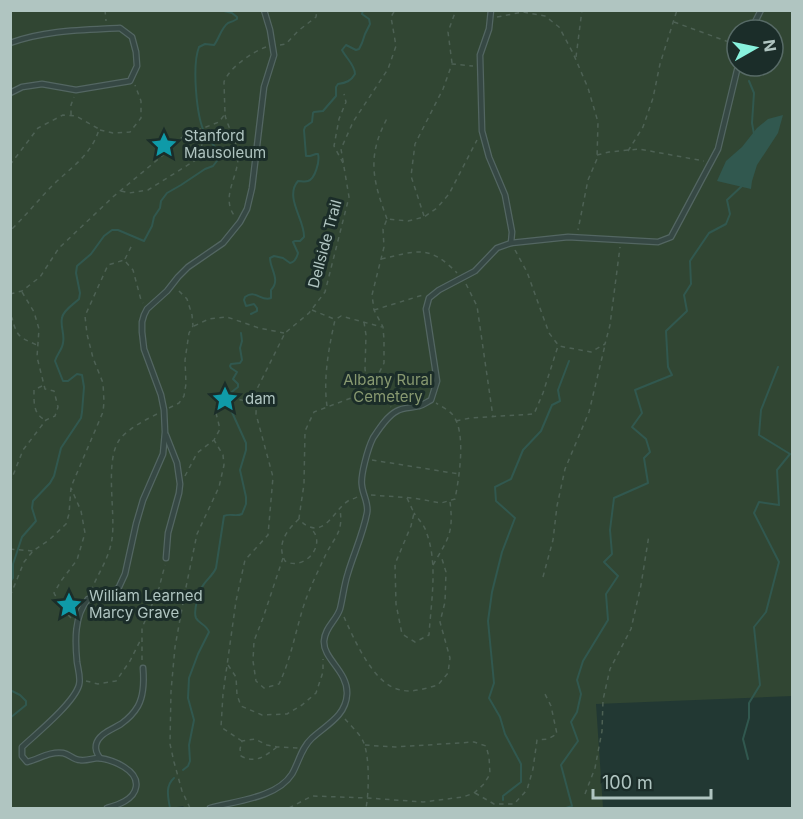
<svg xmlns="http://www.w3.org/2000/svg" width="803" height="819" font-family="Inter,sans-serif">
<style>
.green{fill:#314633;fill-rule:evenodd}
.water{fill:#31584f}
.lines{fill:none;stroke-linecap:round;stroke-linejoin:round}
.stream{stroke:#31584f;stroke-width:2}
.service-casing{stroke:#536662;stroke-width:7}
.path{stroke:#4d6154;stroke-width:1.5;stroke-dasharray:4.5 4.5;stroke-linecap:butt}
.service{stroke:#364844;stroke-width:4.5}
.labels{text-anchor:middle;stroke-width:6;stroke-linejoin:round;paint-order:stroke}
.poi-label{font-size:15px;fill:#b0c5c1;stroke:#1b2d29;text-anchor:start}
.street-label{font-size:15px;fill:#b0c5c1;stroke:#1b2d29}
.park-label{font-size:15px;fill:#889970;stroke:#1b2d29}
</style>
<rect width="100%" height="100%" fill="#223833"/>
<path class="green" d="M 10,11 L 792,11 L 792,696 L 596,704 L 603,808 L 185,808 L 183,806 L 171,808 L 11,808 ZM 737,30 L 773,30 L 773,66 L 737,66 Z"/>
<path class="water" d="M 783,115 L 778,133 L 757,165 L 752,181 L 751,189 L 717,181 L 726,161 L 742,147 L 757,128 L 768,119 Z"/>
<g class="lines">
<g class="stream">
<path d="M 749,81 L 754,93 L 752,123 L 754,134"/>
<path d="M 251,314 L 257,311 L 257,308 L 254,304 L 246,306 L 244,300 L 245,297 C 256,289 261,302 271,298 L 271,290 C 281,280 270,269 270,258 L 274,256 L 283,258 L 290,263 C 295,262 297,257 298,253 L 293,242 L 295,241 L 300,241 L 304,237 C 305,220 284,197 298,181 C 301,181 305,182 308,181 C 315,179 320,161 318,154 L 316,154 L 310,156 L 306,156 L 304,130 L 305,127 L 312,122 L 313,113 L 314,112 L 323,111 L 336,96 L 336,87 L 338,84 C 346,83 351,81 355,74 C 355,65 346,58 342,50 L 346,45 L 356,50 L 359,49 L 362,43 L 365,34 L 370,24 L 369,19 L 362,14 L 363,10"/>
<path d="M 10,582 L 13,578 L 13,564 L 22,537 L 36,521 L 32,508 L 33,501 L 50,483 L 54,476 L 61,448 L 81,418 L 82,412 L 84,387 L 82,375 L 77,374 L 68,381 L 63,381 L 55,361 C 57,354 62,350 63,343 C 65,334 60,326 62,318 C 63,310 74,304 79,299 L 80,293 L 76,273 L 77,266 L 91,254 L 104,236 L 112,230 L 118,230 L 144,241 L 152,226 L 154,217 L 160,208 L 161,201 L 167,193 L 181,185 L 205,169 L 213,166 L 220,157 C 218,147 210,143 205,134 C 196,116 192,65 199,47 L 205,44 L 214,45 C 219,39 221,28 228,23 C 231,22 234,21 237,19 L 237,17 L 232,13 L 220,10"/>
<path d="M 10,690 L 20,695 L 26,701 L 26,705 L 10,718"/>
<path d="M 748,759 L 743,739 L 749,718 L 749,703 L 760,685 L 754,627 L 766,612 L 779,562 L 754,513 L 759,502 L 779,505 L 777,470 L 790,454 L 759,435 L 761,410 L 778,367"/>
<path d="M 183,770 L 188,766 L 190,761 L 189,745 L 194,720 L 188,698 L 189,678 L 198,654 L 209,632 C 206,624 199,624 196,618 C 193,611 199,590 204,584 C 208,578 213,575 216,568 L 224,516 C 230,513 236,517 242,514 L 246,504 L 246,497 L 240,470 L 246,450 L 246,443 L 226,399 L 228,395 L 238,387 L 238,384 L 233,379 L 237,372 L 231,368 L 230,366 L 231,364 L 240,363 L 242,360 L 240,348 L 242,341 L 241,333"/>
<path d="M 503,800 L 503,796 L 521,782 L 521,764 L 505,734 L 500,717 L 489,698 L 494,683 L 488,621 L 492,592 L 502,552 L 515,518 L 496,501 L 495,487 L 511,479 L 523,450 L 541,431 L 552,405 L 560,401 L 558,390 L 569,361"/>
<path d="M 170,808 C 168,797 165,786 174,778"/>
<path d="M 566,808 L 572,806 L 561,765 L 578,741 L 571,722 L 577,712 L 581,694 L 577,680 L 583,661 L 608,620 L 606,594 L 618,576 L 604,562 L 612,554 L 610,530 L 614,498 L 648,483 L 644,458 L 650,452 L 646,439 L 632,427 L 642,413 L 635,390 L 672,375 L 668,367 L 666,331 L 687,311 L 684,295 L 691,284 L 690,261 L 709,233 L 726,224 L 730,214 L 727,200 L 743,185"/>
</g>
<g class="service-casing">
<g id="service">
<path d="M 491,10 L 489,29 L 480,55 L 482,131 L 489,157 L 505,195 L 512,232 L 511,243"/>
<path d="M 751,30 L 761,10"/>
<path d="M 10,43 C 45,30 83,30 120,28 L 132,37 L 136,52 L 137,66 L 130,81 L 76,90 L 42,84 L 22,87 L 10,93"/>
<path d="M 166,558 L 168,533 L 179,493 L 180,484 L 177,463 L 166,435"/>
<path d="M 100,758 C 97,754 95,750 96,745 C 98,734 113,729 121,724 C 128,719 134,713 138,706 C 144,695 144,680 143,668"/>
<path d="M 107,808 C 117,805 134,800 136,787 C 139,770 113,760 99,758 C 93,758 87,761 80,760 C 74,760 69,754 63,753 C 50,751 39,759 27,762 L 22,756 L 22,747 C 36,734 74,703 79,685 C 81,678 78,669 77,662 C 75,641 74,616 88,599 L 110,596 L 119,587 L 125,574 L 136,524 L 143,500 L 163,454 L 165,432 L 164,410 L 161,395 L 144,349 L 142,332 L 142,322 L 144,315 L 147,309 L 167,291 L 178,277 L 188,267 L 223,243 L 240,222 L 247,209 L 252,188 L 264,87 L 274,55 L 270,30 L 264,10"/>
<path d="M 210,808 C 235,801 277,798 292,774 C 299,762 301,748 312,738 C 326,725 346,716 347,694 C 348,671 323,659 324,641 C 325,627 336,621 340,609 C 343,597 344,585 348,573 C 354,553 363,534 367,513 C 369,504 363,495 362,486 C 360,476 368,448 373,438 C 379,429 387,416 397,411 C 403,407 412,408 419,406 C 423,405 427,402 431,400 L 437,381 L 426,309 L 429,298 L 439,290 L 475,271 L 497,248 L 511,243 L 568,237 L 658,242 L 671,237 L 718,149 L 738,66"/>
</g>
</g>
<g class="path">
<path d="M 105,10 L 106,21"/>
<path d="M 497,17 L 523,12 L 545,16 L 559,27 L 573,53 L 588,88 L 598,122 L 597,159 L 588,180 L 578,230"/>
<path d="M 674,22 L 737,45"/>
<path d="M 280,45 L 286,44 L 298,31 L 316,17 L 317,10"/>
<path d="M 576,57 L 582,10"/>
<path d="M 452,63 L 448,32 L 456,10"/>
<path d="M 71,115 L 71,105 L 74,97"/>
<path d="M 225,115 C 228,128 237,141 238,155 C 239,178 219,197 236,218"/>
<path d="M 100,130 L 113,133 L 130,132 L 141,118 L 141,101 L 135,85"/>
<path d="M 628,151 L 643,127 L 653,98 L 660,64 L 677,10"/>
<path d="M 597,155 L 609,152 L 639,149 L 704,161"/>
<path d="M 343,163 L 334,146 L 339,119 L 346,102 L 344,94"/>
<path d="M 10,165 L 38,128 L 63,115 L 76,116 L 99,129 C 92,156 67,170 49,189 C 36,203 24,217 10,231"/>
<path d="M 121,191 L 129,193 L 148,190 L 199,158 L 202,144 L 195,133"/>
<path d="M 424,216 L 411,176 L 415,144 L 443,89 L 452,64 L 473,66"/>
<path d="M 387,219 C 378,194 369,170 377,143 C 379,134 384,125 388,116"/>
<path d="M 515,250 L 527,272 L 549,333 L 559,346 L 591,352 L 605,344 L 610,325 L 620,247"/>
<path d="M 125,259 L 132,245"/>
<path d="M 381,259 C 417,251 429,244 457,273"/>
<path d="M 466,284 L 477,306 L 493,417"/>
<path d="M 10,294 L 22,291 L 40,277 L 59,248 L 114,196 L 162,156 L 179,139 L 188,134 L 219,122 L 225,114 L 224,82 C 229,68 252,52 266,47"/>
<path d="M 312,310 L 334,319"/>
<path d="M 374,310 L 423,295"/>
<path d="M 10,317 L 12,318 C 17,337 19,337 37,345"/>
<path d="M 364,322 L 366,335 L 365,369 L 367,380 L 374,386"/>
<path d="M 194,326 L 209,319 L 227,317 L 259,328 L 284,333"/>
<path d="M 42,386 L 34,390 C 34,402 33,414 45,420"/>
<path d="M 375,389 L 374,383 L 384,363 L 384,340 L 383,327 L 374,310 L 372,295 L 384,247 L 383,229 L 387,219 L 408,221 L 424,217 L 437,208 L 449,194 L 477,140"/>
<path d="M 327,406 C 323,379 329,346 335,320 L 341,316 L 382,327"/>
<path d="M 169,408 L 179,403 L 184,396 L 186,384 L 185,360 L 189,333 L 193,326 L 192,315 L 187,299 L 177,289"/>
<path d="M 456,421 L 470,418 L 534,414 L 543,393 L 558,346"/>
<path d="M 372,460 L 459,474"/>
<path d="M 185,476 L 197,453 L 214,440 L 220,429 L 215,409 C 229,395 237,400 255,402"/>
<path d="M 10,483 L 23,450 L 46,420 L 55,416 L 58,407 L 54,391 L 45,389 L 37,357 L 39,329 L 34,312 L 22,292"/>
<path d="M 371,495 L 413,498 L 441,503 L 455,499 C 459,478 467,431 452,414 C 448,410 441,406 436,403"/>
<path d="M 357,497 C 354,499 351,499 348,501 C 336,508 327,533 310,527 C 305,525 302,523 299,518 L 304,484 L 305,431 L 314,412 L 375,389 L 391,407"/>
<path d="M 407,498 L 414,513 L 411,526 L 395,564 L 396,604 L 402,634 L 415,642 L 429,635 C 431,602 438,565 427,534 C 425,526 419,520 414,513"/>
<path d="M 299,519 C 287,530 276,544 285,561 C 300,570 321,553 316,536 C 315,533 313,531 311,528"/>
<path d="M 10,549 L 33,551"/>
<path d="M 283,558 L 263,618 L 254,641 L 253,661 L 256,681 L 264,688 L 279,684 C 292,657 296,627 306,599 C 312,583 320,567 327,552 C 337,534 343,531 340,509"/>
<path d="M 433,565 C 448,539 454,533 450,502"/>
<path d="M 543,577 L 553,540 L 557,506 L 565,469 L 589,412 L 605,345"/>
<path d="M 91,591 C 98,573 109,559 112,539 C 116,512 104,460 120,439 C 129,428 147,419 159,413"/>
<path d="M 118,598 L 147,600 L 152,602"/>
<path d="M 10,605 L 11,594 L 24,562 L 33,551 L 49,540 L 66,524 L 69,514 L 71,487 L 103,412 L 104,402 L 103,383 L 93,358 L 87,334 L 85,316 L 108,265 L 124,260 L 133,270 L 141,300 L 143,303"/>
<path d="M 344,617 C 354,639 374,686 401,690 C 412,693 427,688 438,685 L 448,673 L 450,658 L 440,622 L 445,602 L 446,572 L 442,559"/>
<path d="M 71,618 L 62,608 L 54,593 L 61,581 L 77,560 L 85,533 L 81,511 L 71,488"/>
<path d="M 142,660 L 142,628 L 159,588 L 165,565"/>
<path d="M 228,665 L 236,677 L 237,695 L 241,706 L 262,715 L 287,714 L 302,705 L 316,693 L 323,672 L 323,659"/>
<path d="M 86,681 L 98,684 L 116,681 L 130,661 L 140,641"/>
<path d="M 345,719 C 351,726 359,733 363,741 C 370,756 369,792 366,808"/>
<path d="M 242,741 L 221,727 L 223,694 L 236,601 L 245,560 L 268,535 L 273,477 L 256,414 L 257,389 L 285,333 L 309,313 L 325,292 L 349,197 L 341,149 L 353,122 L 388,69 L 396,46 L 391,17 L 395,10"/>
<path d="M 277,747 C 265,756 256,764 241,756 L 240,749 L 242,741 L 255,739 L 267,745 L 277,747 L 298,748"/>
<path d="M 475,793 L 494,804 L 514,804 L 527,790 L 533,769 L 537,740 L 548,739 L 557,734 L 551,706 L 545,694"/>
<path d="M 585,794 L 595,768 L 602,731 L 603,700 L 610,669 L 631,629 L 641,585 L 649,535"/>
<path d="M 190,808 L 182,791 L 174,762 L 170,744 L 171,691 L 175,647 L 185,592 L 197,534 L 219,487 L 224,465 L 223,455 L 214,440"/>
<path d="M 289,808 L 312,796 L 368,798 L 423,802 L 463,797 L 474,793 L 484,784 L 490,774 L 489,757 L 486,746 L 474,742 L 395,747 L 364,745"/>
</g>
<use href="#service" class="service"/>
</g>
<defs>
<g id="sight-bare" transform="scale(2.07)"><path d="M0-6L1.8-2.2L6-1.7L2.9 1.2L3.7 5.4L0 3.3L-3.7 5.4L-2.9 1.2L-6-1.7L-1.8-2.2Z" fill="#0f9aa8" stroke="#1b2d29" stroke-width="2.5" paint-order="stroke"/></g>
</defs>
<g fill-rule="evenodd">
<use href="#sight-bare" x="164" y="145"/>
<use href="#sight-bare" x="225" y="399"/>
<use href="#sight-bare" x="69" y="605"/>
</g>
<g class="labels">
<g class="poi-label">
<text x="184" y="141">Stanford<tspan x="184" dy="17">Mausoleum</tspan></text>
<text x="245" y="404">dam</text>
<text x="89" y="601">William Learned<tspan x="89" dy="17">Marcy Grave</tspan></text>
</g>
<g class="street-label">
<text transform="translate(325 244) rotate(-75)" y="5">Dellside Trail</text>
</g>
<g class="park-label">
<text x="388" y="385">Albany Rural<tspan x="388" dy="17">Cemetery</tspan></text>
</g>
</g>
<rect width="803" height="819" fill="none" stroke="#b0c5c1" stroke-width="24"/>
<g transform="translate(755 48) rotate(81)"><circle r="28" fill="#1b2d29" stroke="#576a66" stroke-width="1.5"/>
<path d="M0-4.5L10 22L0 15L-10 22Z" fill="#88f2dd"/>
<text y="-9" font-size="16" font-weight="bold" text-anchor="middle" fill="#b0c5c1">N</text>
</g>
<path d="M593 789v9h118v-9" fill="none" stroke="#b0c5c1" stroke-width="3"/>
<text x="602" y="789" font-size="18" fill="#b0c5c1" stroke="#1b2d29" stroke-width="4.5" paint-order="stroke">100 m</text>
</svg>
